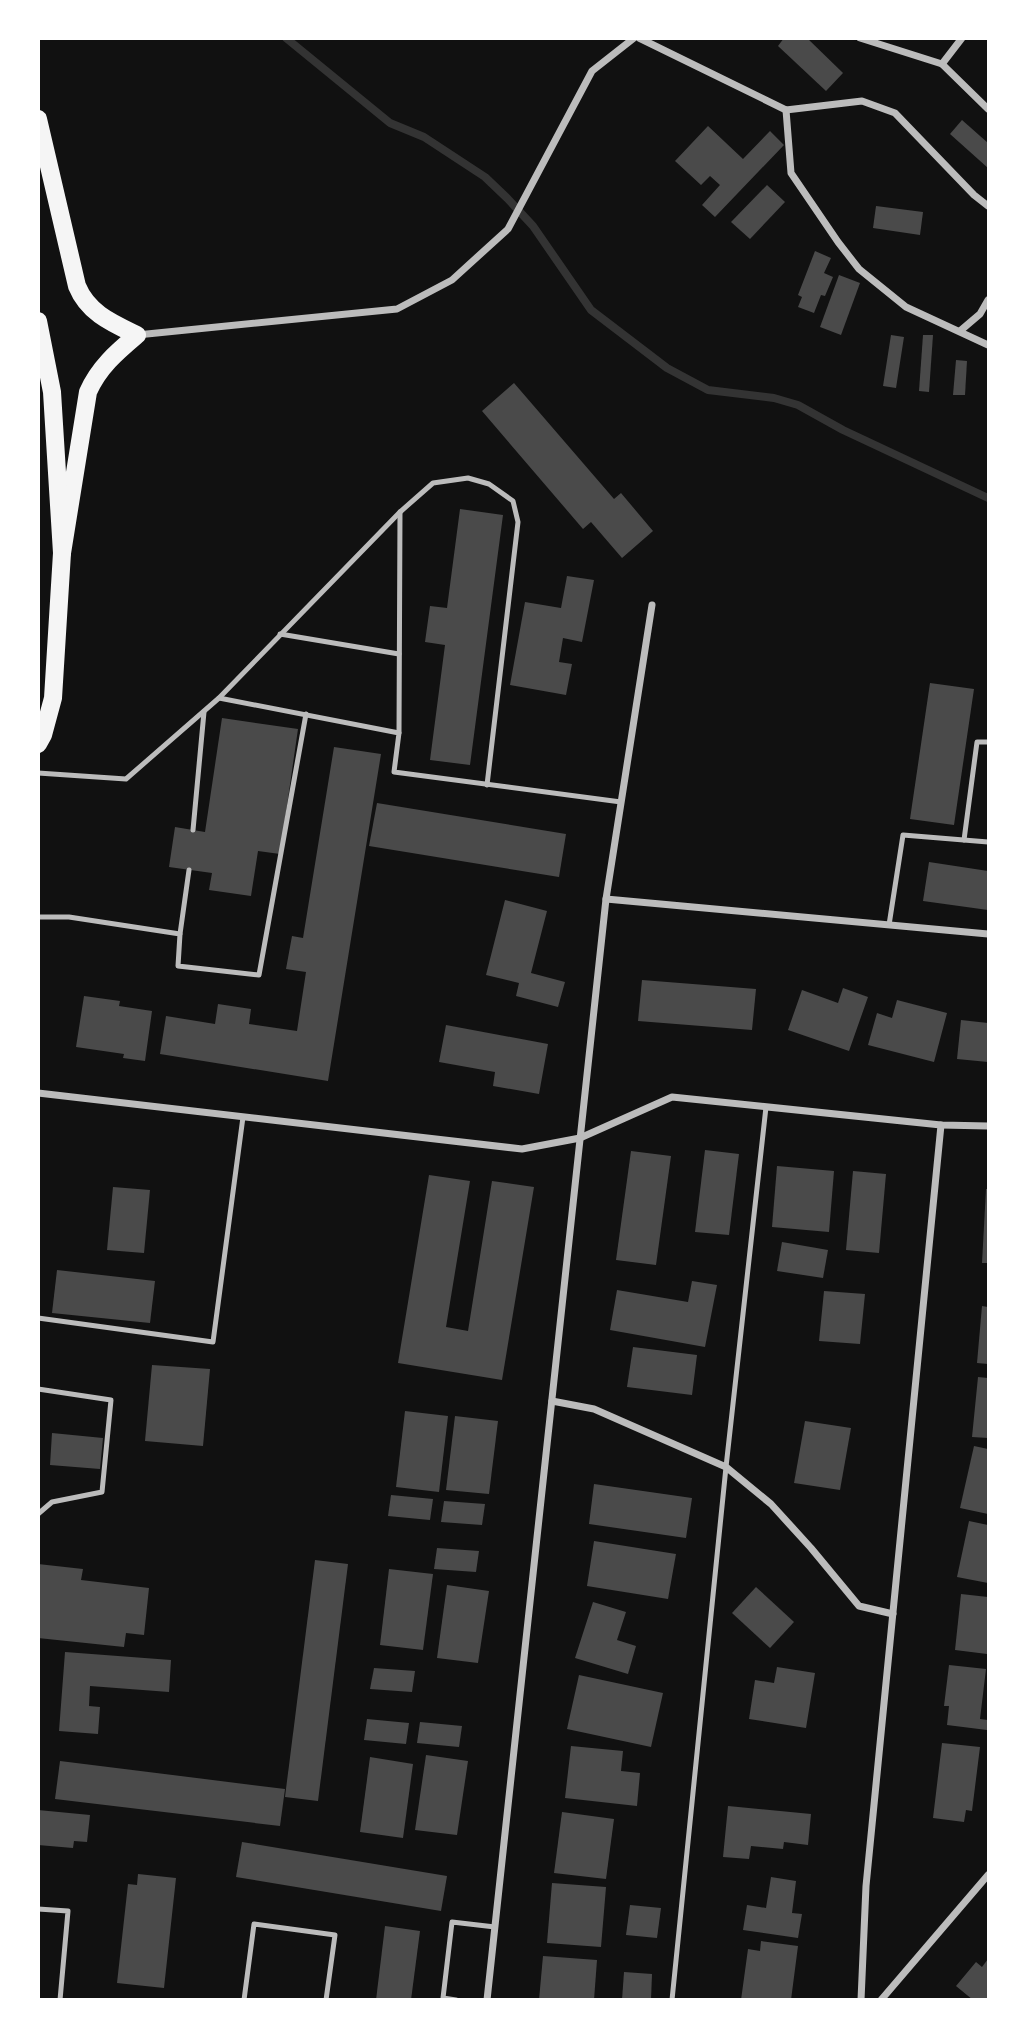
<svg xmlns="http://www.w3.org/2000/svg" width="1027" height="2038" font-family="'Public Sans',sans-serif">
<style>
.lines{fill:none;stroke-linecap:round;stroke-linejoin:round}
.stream{stroke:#333;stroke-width:8}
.building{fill:#4a4a4a}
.service{stroke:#bcbcbc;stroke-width:5}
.minor{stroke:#bcbcbc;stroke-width:7}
.primary{stroke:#f5f5f5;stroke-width:18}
</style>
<rect width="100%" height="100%" fill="#111"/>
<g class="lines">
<path class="stream" d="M 286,38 L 390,123 L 424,137 L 485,177 L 507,198 L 533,226 L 591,310 L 667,368 L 708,390 L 774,398 L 798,405 L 843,430 L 988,498"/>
</g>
<g class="building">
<path d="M 784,38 L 807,38 L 843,73 L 826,91 L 778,46 Z"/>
<path d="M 962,120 L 988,143 L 988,168 L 950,134 Z"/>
<path d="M 708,126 L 743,159 L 770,131 L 784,145 L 715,217 L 702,205 L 720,185 L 710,176 L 701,185 L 675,161 Z"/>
<path d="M 767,185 L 785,202 L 750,239 L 731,222 Z"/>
<path d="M 876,206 L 923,212 L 920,235 L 873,228 Z"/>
<path d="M 815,251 L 831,258 L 824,273 L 833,277 L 825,296 L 821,295 L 814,313 L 798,307 L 802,297 L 798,295 Z"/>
<path d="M 839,275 L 860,283 L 841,335 L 820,327 Z"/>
<path d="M 891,335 L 904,337 L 896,388 L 883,386 Z"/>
<path d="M 923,335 L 933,335 L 929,392 L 919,391 Z"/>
<path d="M 956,360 L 967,361 L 965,395 L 953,395 Z"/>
<path d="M 514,383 L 614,499 L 621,493 L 653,531 L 622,558 L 591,522 L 583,529 L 482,411 Z"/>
<path d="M 460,509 L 503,515 L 470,765 L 430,760 L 445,645 L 425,642 L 430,606 L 447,608 Z"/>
<path d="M 567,576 L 594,580 L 582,642 L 563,638 L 559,662 L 572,664 L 566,695 L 510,685 L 525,602 L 561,608 Z"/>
<path d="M 930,683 L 974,689 L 954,825 L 910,819 Z"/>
<path d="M 222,718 L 298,729 L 280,854 L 258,851 L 251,896 L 209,890 L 212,873 L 169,867 L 175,827 L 205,832 Z"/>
<path d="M 334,747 L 381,754 L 328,1081 L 160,1054 L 166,1016 L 215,1024 L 218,1004 L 251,1009 L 249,1024 L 297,1031 L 306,972 L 286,969 L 292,936 L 303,938 Z"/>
<path d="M 377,803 L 566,834 L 559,877 L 369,846 Z"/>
<path d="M 929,862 L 988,871 L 988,910 L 923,901 Z"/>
<path d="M 505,900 L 547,911 L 531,973 L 565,982 L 558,1007 L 516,996 L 519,983 L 486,975 Z"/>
<path d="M 642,980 L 756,989 L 752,1030 L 638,1021 Z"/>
<path d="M 843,988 L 868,997 L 849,1051 L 788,1030 L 802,990 L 838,1003 Z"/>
<path d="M 84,996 L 120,1001 L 119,1006 L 152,1011 L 145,1061 L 123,1058 L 124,1054 L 76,1047 Z"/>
<path d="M 897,1000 L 947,1013 L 934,1062 L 868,1045 L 877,1013 L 892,1018 Z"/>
<path d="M 961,1020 L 988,1023 L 988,1062 L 957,1059 Z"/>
<path d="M 446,1025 L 548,1044 L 539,1094 L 493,1086 L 495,1072 L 439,1062 Z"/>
<path d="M 705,1150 L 739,1154 L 729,1235 L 695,1232 Z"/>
<path d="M 631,1151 L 671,1156 L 656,1265 L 616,1260 Z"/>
<path d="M 777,1166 L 834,1171 L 829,1232 L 772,1227 Z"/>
<path d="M 853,1171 L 886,1174 L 879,1253 L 846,1250 Z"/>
<path d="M 429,1175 L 470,1181 L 446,1327 L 468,1331 L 492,1181 L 534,1187 L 502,1380 L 398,1363 Z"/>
<path d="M 113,1187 L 150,1190 L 144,1253 L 107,1250 Z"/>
<path d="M 986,1189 L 988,1189 L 988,1263 L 982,1263 Z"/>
<path d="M 782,1242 L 828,1250 L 823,1278 L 777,1271 Z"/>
<path d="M 57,1270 L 155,1281 L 150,1323 L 52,1313 Z"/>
<path d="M 692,1281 L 717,1285 L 705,1347 L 610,1330 L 617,1290 L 688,1302 Z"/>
<path d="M 824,1291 L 865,1294 L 860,1344 L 819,1341 Z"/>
<path d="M 982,1306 L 988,1307 L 988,1364 L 977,1363 Z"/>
<path d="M 633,1347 L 697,1355 L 692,1395 L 627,1387 Z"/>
<path d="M 152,1365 L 210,1369 L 203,1446 L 145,1441 Z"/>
<path d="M 978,1377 L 988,1378 L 988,1438 L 972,1437 Z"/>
<path d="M 405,1411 L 448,1416 L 439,1492 L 396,1487 Z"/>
<path d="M 455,1416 L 498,1421 L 489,1494 L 446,1490 Z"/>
<path d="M 805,1421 L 851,1428 L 840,1490 L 794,1483 Z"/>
<path d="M 52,1433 L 103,1438 L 100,1469 L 50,1465 Z"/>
<path d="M 974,1446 L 988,1449 L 988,1514 L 960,1508 Z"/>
<path d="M 594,1484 L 692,1498 L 686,1538 L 589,1524 Z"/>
<path d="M 391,1495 L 433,1499 L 430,1520 L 388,1516 Z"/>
<path d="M 444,1501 L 485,1504 L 482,1525 L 441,1522 Z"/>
<path d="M 969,1521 L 988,1525 L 988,1583 L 957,1577 Z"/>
<path d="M 594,1541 L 676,1554 L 668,1599 L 587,1586 Z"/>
<path d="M 437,1548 L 479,1551 L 476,1572 L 434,1569 Z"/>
<path d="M 315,1560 L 348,1564 L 318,1801 L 285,1797 Z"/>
<path d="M 38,1564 L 83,1569 L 81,1580 L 149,1588 L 144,1635 L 126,1633 L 124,1647 L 38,1638 Z"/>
<path d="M 389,1569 L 433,1574 L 423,1650 L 380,1645 Z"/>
<path d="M 447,1585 L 489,1591 L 478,1663 L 437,1658 Z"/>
<path d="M 756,1587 L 794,1622 L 770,1648 L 732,1613 Z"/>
<path d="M 961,1594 L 988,1597 L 987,1654 L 955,1650 Z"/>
<path d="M 593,1602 L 626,1612 L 617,1640 L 636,1646 L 628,1674 L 575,1658 Z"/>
<path d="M 65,1652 L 171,1660 L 169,1692 L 90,1686 L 89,1706 L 100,1707 L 98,1734 L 59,1731 Z"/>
<path d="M 949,1665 L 986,1669 L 980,1719 L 988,1720 L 987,1730 L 947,1725 L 949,1706 L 944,1706 Z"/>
<path d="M 777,1667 L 815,1673 L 806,1728 L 749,1719 L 755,1680 L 774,1683 Z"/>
<path d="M 374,1668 L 415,1671 L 412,1692 L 370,1689 Z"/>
<path d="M 579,1675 L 663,1693 L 651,1747 L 567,1729 Z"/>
<path d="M 367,1719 L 409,1723 L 406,1744 L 364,1740 Z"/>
<path d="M 420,1722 L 462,1726 L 459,1747 L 417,1743 Z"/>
<path d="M 942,1743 L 980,1747 L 972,1811 L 966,1810 L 964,1822 L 933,1818 Z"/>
<path d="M 571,1746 L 623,1751 L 621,1771 L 640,1773 L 637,1806 L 565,1798 Z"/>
<path d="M 426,1755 L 468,1761 L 457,1835 L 415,1830 Z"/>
<path d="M 370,1757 L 413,1764 L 403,1838 L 360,1832 Z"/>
<path d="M 60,1761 L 285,1789 L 280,1826 L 55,1799 Z"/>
<path d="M 728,1806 L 811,1814 L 808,1845 L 784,1842 L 783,1849 L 751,1846 L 749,1859 L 723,1857 Z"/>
<path d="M 38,1810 L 90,1815 L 87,1842 L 74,1841 L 73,1848 L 38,1845 Z"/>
<path d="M 562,1812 L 614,1819 L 606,1879 L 554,1873 Z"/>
<path d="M 242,1842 L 447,1876 L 441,1911 L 236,1877 Z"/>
<path d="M 138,1874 L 176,1878 L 164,1988 L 117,1983 L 128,1884 L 137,1885 Z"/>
<path d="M 771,1877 L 796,1881 L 792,1913 L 802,1914 L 798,1938 L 743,1930 L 747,1905 L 766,1908 Z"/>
<path d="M 552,1883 L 606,1887 L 601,1947 L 547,1943 Z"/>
<path d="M 630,1905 L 661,1908 L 657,1938 L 626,1935 Z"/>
<path d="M 385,1926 L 420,1931 L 411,2000 L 376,2000 Z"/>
<path d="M 761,1941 L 798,1946 L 791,2000 L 741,2000 L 748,1949 L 760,1951 Z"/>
<path d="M 543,1956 L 597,1960 L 594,2000 L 539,2000 Z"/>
<path d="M 988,1959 L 988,2000 L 973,2000 L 956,1986 L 976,1962 L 982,1967 Z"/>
<path d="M 624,1972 L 652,1974 L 651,2000 L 622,2000 Z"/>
</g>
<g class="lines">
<g class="service">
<path d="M 280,634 L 399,654"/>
<path d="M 219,698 L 400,512 L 433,483 L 468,478 L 489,484 L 513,501 L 518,522 L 487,785"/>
<path d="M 399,733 L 400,512"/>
<path d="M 38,773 L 126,779 L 219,698 L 399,733 L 394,772 L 621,802"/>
<path d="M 193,830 L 204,712"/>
<path d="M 964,840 L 977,742 L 988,742"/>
<path d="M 38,917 L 69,917 L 180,934 L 178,966 L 259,975 L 306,714"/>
<path d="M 889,925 L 903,835 L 988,842"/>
<path d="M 180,934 L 189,870"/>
<path d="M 38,1318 L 213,1342 L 243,1117"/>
<path d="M 38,1389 L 111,1400 L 102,1492 L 52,1502 L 38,1514"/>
<path d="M 38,1909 L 68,1911 L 60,2000"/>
<path d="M 244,2000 L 254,1924 L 335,1935 L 326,2000"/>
<path d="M 456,2000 L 443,1998 L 452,1922 L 495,1927"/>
<path d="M 672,2000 L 726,1467 L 766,1107"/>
</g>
<g class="minor">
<path d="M 639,38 L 786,110 L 862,101 L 895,113 L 974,195 L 988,206"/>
<path d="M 860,38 L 942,64 L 988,109"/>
<path d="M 942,64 L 962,38"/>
<path d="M 786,110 L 791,173 L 838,242 L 859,269 L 906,307 L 988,345"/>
<path d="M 960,331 L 980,314 L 988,300"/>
<path d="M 137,335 L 397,309 L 452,280 L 508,229 L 592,71 L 634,38"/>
<path d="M 606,899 L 988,934"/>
<path d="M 38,1093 L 522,1149 L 580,1138 L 672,1097 L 941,1125 L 988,1126"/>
<path d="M 552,1401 L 594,1409 L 726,1467 L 771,1504 L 811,1548 L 859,1606 L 893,1614"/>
<path d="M 487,2000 L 606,899 L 652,605"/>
<path d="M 861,2000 L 866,1886 L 941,1125"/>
<path d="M 881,2000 L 988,1875"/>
</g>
<g class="primary">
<path d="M 38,119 L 77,286 C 88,313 112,323 137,335 C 117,352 99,367 88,392 L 62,553"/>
<path d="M 38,321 L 52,392 L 62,553 L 53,698 L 43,735 L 38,744"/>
</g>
</g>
<rect width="1027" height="2038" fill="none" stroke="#ffffff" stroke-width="80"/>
</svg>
